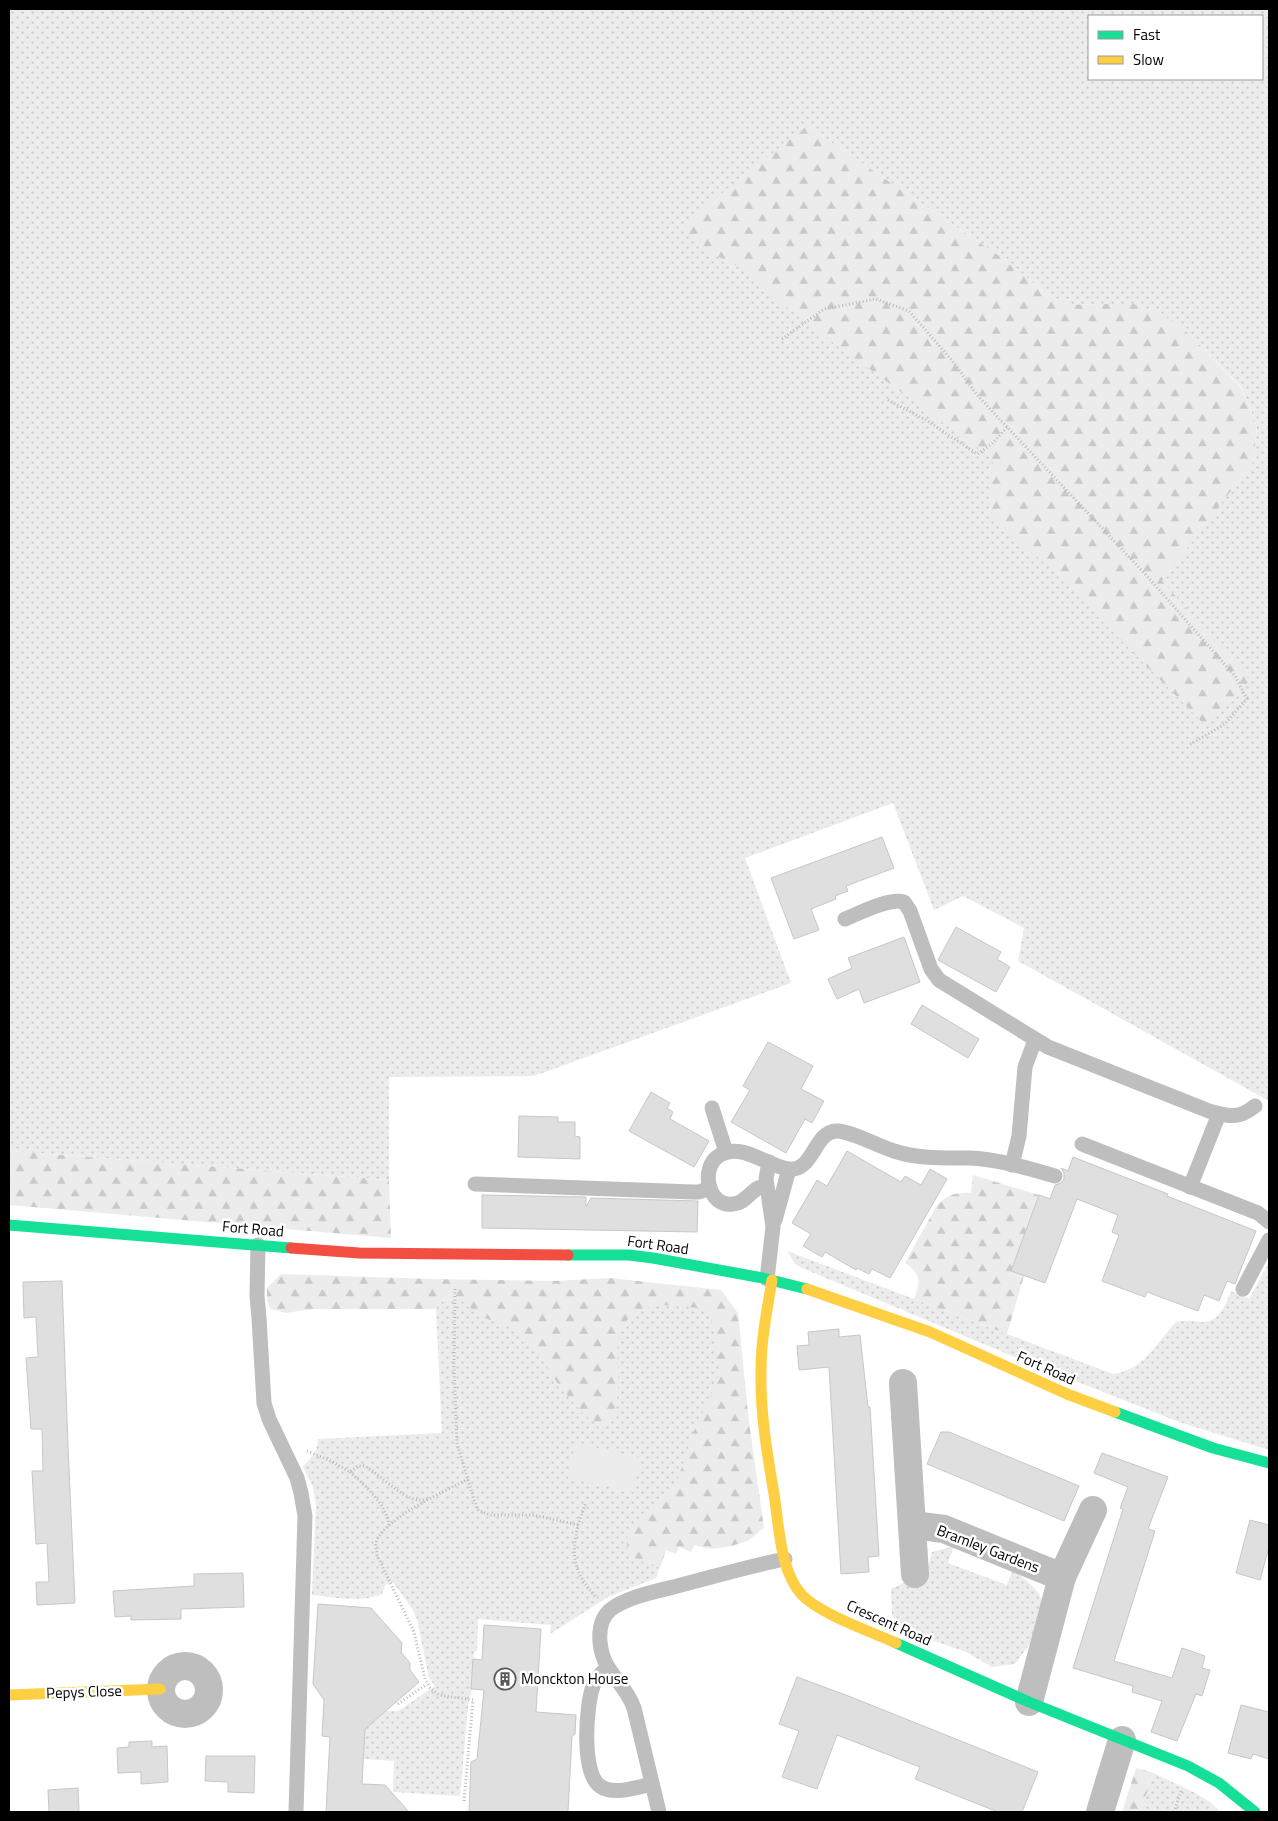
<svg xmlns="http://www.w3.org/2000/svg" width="1278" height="1821" font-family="'Titillium Web',sans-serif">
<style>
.grass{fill:url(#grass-dots);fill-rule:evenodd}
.forest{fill:url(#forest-firs)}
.pitch{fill:#ececec}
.building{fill:#dfdfdf;stroke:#c7c7c7}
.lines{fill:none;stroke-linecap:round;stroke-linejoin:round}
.path{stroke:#b9b9b9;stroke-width:3;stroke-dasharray:1 2.5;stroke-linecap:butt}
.lane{stroke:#bebebe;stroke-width:15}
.street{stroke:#bebebe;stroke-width:28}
.fast{stroke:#16e098;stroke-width:11}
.slow{stroke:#ffcf43;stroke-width:11}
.jam{stroke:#f24e42;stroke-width:11}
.labels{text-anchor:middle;stroke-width:5;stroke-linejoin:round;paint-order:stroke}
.street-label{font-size:15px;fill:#000;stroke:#fff}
.poi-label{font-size:15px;fill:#000;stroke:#fff;text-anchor:start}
</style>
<defs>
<pattern id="grass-dots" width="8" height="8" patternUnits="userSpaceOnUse" patternTransform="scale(1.25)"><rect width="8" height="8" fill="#ececec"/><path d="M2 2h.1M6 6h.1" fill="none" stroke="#c9c9c9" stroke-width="1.8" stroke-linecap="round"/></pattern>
<pattern id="forest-firs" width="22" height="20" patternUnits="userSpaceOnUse" patternTransform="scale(1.25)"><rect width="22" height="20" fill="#ececec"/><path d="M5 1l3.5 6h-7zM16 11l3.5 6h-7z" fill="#c9c9c9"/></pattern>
</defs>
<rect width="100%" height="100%" fill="#fff"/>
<g class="grass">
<path d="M 9,9 L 1269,9 L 1269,1101 L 1018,961 L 1024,928 L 963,896 L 934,910 L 893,803 L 745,858 L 791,983 L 534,1076 L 389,1077 L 389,1180 L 9,1151 ZM 1089,16 L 1262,16 L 1262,79 L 1089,79 ZM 807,126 L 998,255 L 1055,300 L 1071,305 L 1098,304 L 1179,325 L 1196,341 L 1242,388 L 1257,427 L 1253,462 L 1162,580 Z"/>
<path d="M 787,1251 L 1113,1374 C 1144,1370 1157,1342 1176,1322 C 1187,1320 1190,1321 1200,1322 C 1220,1323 1224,1307 1231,1291 L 1249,1299 L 1269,1262 L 1269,1450 L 1179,1422 L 1010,1355 L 802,1268 L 795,1264 Z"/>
<path d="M 597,1294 L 716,1300 L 725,1375 L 656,1578 L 608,1597 L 550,1634 L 551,1625 L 478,1619 L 477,1651 L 474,1652 L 471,1695 L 469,1696 L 460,1796 L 393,1792 L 394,1761 L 363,1759 L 365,1729 L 385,1711 L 398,1711 L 435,1686 L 429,1678 L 417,1620 L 413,1610 L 393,1582 L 385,1585 L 382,1594 C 364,1603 331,1597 312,1595 L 316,1505 L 313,1487 L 303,1467 L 316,1451 L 318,1439 L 442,1433 L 436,1309 L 439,1303 L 445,1300 Z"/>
<path d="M 954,1546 L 948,1563 L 1007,1585 L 1013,1569 C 1021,1577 1033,1585 1039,1594 C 1053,1617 1028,1647 1015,1664 L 992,1667 L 966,1652 L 902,1630 L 892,1615 L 891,1589 L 906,1582 L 925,1579 L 932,1552 Z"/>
<path d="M 1154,1773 C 1172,1783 1209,1796 1220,1812 L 1140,1812 Z"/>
</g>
<g class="forest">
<path d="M 807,126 L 998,255 L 1055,300 L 1071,305 L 1098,304 L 1133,304 L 1158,312 L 1179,325 L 1196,341 L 1242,389 L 1257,427 L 1253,462 L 1162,581 L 1250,680 L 1240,694 L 1205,725 L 1097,616 L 1058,574 L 999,526 L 991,511 L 990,496 L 993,459 L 831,341 L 775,298 L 737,266 L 707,251 L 679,227 Z"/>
<path d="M 9,1151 L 389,1180 L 391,1238 L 9,1205 Z"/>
<path d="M 973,1175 L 1039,1195 L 1024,1276 L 1007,1334 L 914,1299 C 921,1281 921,1274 905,1263 L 937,1205 C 947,1195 957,1192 971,1193 Z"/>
<path d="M 281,1274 L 431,1279 L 553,1281 L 610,1278 L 721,1290 L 738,1313 L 749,1422 L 764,1528 C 758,1532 753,1538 747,1541 C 731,1547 711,1552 695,1545 L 691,1552 L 679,1547 L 676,1554 L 666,1550 L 660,1568 C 649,1564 628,1559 627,1545 C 625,1518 658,1510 671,1492 C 682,1474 686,1451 694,1431 C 701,1413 714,1395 718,1375 C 720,1366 714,1328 711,1319 C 710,1315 707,1312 704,1310 C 674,1302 626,1300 618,1339 C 615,1354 627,1429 599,1424 C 587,1422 560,1387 553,1376 C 547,1368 544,1360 539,1353 C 533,1344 524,1334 515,1329 C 505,1323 493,1322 483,1317 C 468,1309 466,1297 447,1300 C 441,1300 439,1303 436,1309 L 312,1309 L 286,1313 L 271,1309 L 267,1301 L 267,1288 Z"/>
<path d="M 1136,1768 L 1154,1773 L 1140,1812 L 1122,1812 Z"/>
</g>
<path class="pitch" d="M 575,1443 L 641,1458 L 633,1492 L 568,1478 Z"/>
<g class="building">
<path d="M 882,837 L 894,868 L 846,886 L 848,891 L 835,896 L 836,899 L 811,909 L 819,930 L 794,939 L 771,878 Z"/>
<path d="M 956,927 L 1001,952 L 997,959 L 1010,967 L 996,992 L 938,960 Z"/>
<path d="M 904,937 L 920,982 L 864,1003 L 859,989 L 837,999 L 828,979 L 852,968 L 848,958 Z"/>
<path d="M 922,1005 L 979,1039 L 968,1058 L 911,1024 Z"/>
<path d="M 768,1042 L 813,1066 L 801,1089 L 824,1101 L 812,1123 L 805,1119 L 786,1153 L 731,1122 L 750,1090 L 743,1086 Z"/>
<path d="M 651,1092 L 670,1103 L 667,1108 L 673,1112 L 670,1119 L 709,1141 L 694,1167 L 629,1131 Z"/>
<path d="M 519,1116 L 558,1117 L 558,1122 L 575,1122 L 575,1136 L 580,1137 L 580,1159 L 518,1157 Z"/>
<path d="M 847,1151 L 901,1182 L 905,1176 L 921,1185 L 930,1169 L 947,1179 L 890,1278 L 872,1269 L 869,1274 L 857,1268 L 856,1270 L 825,1252 L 822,1257 L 803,1246 L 811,1234 L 792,1223 L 817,1180 L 827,1186 Z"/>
<path d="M 1073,1157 L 1168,1194 L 1167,1196 L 1256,1231 L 1235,1284 L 1227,1281 L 1219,1301 L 1204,1295 L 1198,1311 L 1147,1292 L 1145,1297 L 1102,1281 L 1119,1235 L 1112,1232 L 1118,1215 L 1077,1199 L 1045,1283 L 1011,1271 L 1039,1195 L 1050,1199 L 1055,1185 L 1061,1183 L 1064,1179 L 1064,1173 L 1061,1168 L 1068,1171 Z"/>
<path d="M 482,1195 L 586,1197 L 586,1207 L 591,1198 L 698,1201 L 697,1232 L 482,1228 Z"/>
<path d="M 62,1281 L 68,1446 L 75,1603 L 37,1605 L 36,1582 L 49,1582 L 47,1543 L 36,1544 L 32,1471 L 43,1471 L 42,1429 L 31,1429 L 26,1358 L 38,1357 L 36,1317 L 24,1318 L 23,1282 Z"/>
<path d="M 839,1329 L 839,1337 L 860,1335 L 868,1407 L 870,1407 L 879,1556 L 868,1557 L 869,1572 L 841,1574 L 829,1367 L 799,1370 L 797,1346 L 809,1345 L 808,1332 Z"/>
<path d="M 941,1432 L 949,1432 L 1079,1486 L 1064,1521 L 927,1464 Z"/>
<path d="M 1102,1453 L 1168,1477 L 1148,1529 L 1155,1531 L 1114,1661 L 1172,1678 L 1182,1648 L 1205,1656 L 1202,1668 L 1210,1670 L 1202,1696 L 1196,1694 L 1177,1741 L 1151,1732 L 1162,1701 L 1132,1692 L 1133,1686 L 1073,1668 L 1123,1509 L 1120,1508 L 1128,1487 L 1094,1473 Z"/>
<path d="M 1250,1520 L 1269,1525 L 1269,1547 L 1260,1580 L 1236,1573 Z"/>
<path d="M 243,1573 L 244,1607 L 181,1609 L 181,1619 L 131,1620 L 131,1616 L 115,1617 L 113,1591 L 194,1586 L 194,1574 Z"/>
<path d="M 318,1604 L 371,1608 L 402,1643 L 401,1652 L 410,1663 L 410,1670 L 419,1682 L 365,1729 L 362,1784 L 385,1785 L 409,1812 L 326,1812 L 330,1737 L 322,1736 L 324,1700 L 313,1684 Z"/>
<path d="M 484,1625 L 541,1629 L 536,1712 L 576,1715 L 575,1734 L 572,1736 L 568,1812 L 469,1812 L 471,1762 L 477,1759 L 484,1690 L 471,1689 L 473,1659 L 482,1660 Z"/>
<path d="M 797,1677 L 851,1697 L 1038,1772 L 1022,1812 L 998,1812 L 915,1779 L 920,1767 L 837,1735 L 817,1789 L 782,1777 L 799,1731 L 779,1724 Z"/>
<path d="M 1241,1705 L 1269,1712 L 1269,1759 L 1253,1754 L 1251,1759 L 1228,1753 Z"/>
<path d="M 152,1741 L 152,1747 L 167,1746 L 168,1782 L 141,1784 L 141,1772 L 118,1773 L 117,1748 L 129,1747 L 129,1742 Z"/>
<path d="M 206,1756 L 255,1756 L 254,1793 L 228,1792 L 228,1782 L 205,1781 Z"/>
<path d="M 78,1788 L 79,1812 L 49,1812 L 48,1790 Z"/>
</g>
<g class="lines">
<g class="path">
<path d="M 782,339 L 824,309 L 876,299 L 909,311 L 955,364 L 977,395 L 1146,575 L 1235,676 L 1247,699 L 1225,724 L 1189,745"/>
<path d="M 888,400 L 926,420 L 977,454 L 992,444 L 1007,427"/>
<path d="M 455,1289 L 454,1370 L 457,1444 L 476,1506 L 479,1511 L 491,1515 L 534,1515 L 578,1525 C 571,1557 573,1571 595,1596"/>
<path d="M 307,1451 L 333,1462 L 350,1472 L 358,1466 L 364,1466 C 382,1474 406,1506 427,1499"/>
<path d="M 350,1472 C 365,1486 386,1503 389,1525"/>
<path d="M 578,1525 L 586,1502"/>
<path d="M 398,1704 L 427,1684"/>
<path d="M 464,1801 L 473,1700 L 439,1695 L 430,1688 L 425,1679 L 414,1632 L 377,1555 C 377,1551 375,1547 376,1543 C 382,1519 446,1491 468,1479"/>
<path d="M 1174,1812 L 1181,1791"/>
</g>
<g class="lane">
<path d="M 845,919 C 860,913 888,898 904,902 L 910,911 L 931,969 L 939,980 L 1048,1047 L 1209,1111 C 1228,1116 1238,1120 1255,1106"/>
<path d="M 712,1108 L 726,1152"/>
<path d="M 1082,1144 L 1258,1213 L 1269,1222"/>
<path d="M 1012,1165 L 1019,1136 L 1025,1067 L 1035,1040"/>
<path d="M 475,1184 L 693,1192 L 699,1192 L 710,1188"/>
<path d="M 767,1187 L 758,1188 C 749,1193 745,1203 733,1204 C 708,1208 699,1167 720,1155 C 742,1142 767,1166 788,1169 C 814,1172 813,1133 836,1131 C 849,1130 880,1147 894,1151 C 919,1159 943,1158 969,1158 C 998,1159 1027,1168 1055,1176"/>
<path d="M 1190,1187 L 1219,1114"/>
<path d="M 775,1220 L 789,1169"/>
<path d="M 258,1245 L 257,1296 L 259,1318 L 264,1403 L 269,1419 L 297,1478 L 301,1493 L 305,1516 L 296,1812"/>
<path d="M 767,1279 L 773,1227 L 766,1179 L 769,1162"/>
<path d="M 1243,1289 L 1269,1240"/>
<path d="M 607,1668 C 601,1673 596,1678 593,1686 C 586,1706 581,1773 600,1786 C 613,1796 637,1787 652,1784"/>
<path d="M 659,1812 L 634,1708 C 624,1680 603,1674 600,1642 C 599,1630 601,1618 610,1610 C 627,1596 660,1591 681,1585 C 716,1576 750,1566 785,1559"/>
</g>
<g class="street">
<path d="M 903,1383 L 915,1574"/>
<path d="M 913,1525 L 944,1529 L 1062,1577"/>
<circle cx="185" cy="1690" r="24"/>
<path d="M 1029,1702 L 1062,1577 L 1093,1510"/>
<path d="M 1100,1812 L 1122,1740"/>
</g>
<g class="fast">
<path d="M 9,1225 L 291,1248"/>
<path d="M 568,1255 L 629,1255 L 653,1258 L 763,1278 L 807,1289"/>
<path d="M 1115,1412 L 1213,1448 L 1269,1463"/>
<path d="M 896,1643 L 1029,1702 L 1188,1766 L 1219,1783 L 1255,1812"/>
</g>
<g class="slow">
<path d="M 772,1280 C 767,1310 761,1340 761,1370 C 760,1412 767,1453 774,1494 C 779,1525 780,1572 802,1595 C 820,1614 872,1632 896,1643"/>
<path d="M 807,1289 L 930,1332 L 1067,1394 L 1115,1412"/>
<path d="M 9,1695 L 160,1689"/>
</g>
<path class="jam" d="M 291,1248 L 359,1253 L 568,1255"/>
</g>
<defs>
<g id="building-ring" transform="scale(1.125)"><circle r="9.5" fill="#fff" stroke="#595959" stroke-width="1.5"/><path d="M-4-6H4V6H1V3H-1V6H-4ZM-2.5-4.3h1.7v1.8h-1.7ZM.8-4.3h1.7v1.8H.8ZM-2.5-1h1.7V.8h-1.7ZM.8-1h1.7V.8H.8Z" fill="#595959"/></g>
</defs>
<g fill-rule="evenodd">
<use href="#building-ring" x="505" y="1679"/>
</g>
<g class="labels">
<g class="street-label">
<text transform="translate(253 1229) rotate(5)" y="5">Fort Road</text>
<text transform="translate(658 1245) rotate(8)" y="5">Fort Road</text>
<text transform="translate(1046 1368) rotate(24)" y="5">Fort Road</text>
<text transform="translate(988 1549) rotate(21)" y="5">Bramley Gardens</text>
<text transform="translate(889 1623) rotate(24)" y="5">Crescent Road</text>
<text transform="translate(84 1692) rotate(-2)" y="5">Pepys Close</text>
</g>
<g class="poi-label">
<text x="521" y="1684">Monckton House</text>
</g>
</g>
<rect width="1278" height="1821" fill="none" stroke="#000000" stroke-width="20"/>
<rect x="1088" y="15" width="175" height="65" fill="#ffffff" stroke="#999999"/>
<rect x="1098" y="31" width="25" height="8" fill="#16e098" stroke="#999999"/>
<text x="1133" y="40" font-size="15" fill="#000000">Fast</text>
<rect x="1098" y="56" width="25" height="8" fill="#ffcf43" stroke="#999999"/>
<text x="1133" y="65" font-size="15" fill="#000000">Slow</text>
</svg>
